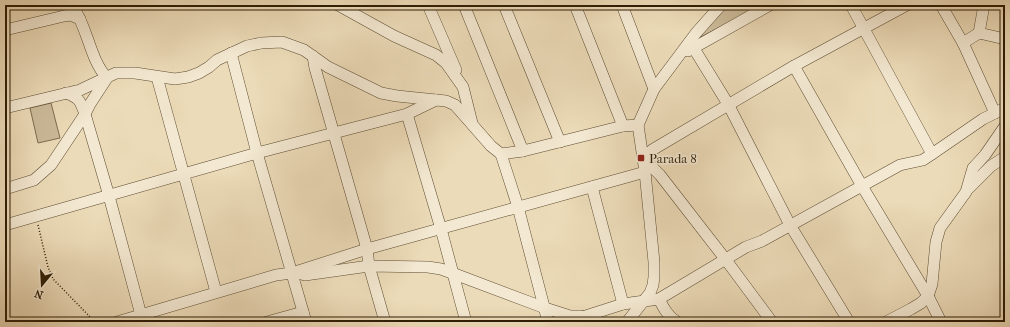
<svg xmlns="http://www.w3.org/2000/svg" width="1010" height="327" font-family="'IM FELL French Canon',serif">
<style>
.green{fill:#ccbb9a;stroke:#7c6c50}
.lines{fill:none;stroke-linecap:round;stroke-linejoin:round}
.minor-casing{stroke:#5d4c32;stroke-width:12}
.path{stroke:#2d1d05;stroke-width:1.5;stroke-dasharray:1 2;stroke-linecap:butt}
.minor{stroke:#f3e8d1;stroke-width:11}
.poi-dot{fill:#8f2418;stroke:#f3e8d1;stroke-width:1.5}
.labels{text-anchor:middle;stroke-width:3.5;stroke-linejoin:round;paint-order:stroke}
.poi-label{font-size:13px;fill:#2d1d05;stroke:#f3e8d1;text-anchor:start}
</style>
<rect width="100%" height="100%" fill="#ecdbb8"/>
<filter id="stains"><feTurbulence type="fractalNoise" baseFrequency=".005" numOctaves="4"/><feColorMatrix values="0 0 0 0 .2 0 0 0 0 .09 0 0 0 0 .02 0 0 0 .5 -.17"/></filter>
<radialGradient id="worn" r=".72"><stop offset=".6" stop-color="#630" stop-opacity="0"/><stop offset="1" stop-color="#630" stop-opacity=".3"/></radialGradient>
<g class="green">
<path d="M 725,5 L 756,5 L 757,8 L 695,40 Z"/>
<path d="M 51,103 L 60,138 L 38,143 L 30,108 Z"/>
</g>
<g class="lines">
<g class="minor-casing">
<g id="minor">
<path d="M 338,5 L 394,36 L 436,55 L 446,63 L 463,87 L 472,123"/>
<path d="M 428,5 L 456,70"/>
<path d="M 464,5 L 523,151"/>
<path d="M 504,5 L 560,142"/>
<path d="M 575,5 L 623,126"/>
<path d="M 622,5 L 654,89"/>
<path d="M 851,5 L 932,154"/>
<path d="M 941,5 L 963,43 L 995,113"/>
<path d="M 5,30 L 64,16 L 70,15 L 80,19"/>
<path d="M 979,33 L 984,5"/>
<path d="M 963,43 L 979,33 L 1005,39"/>
<path d="M 693,47 L 728,104 L 790,225 L 849,322"/>
<path d="M 688,51 L 770,5"/>
<path d="M 231,53 L 257,153 L 306,322"/>
<path d="M 313,56 L 315,68 L 367,249 L 369,266 L 385,322"/>
<path d="M 794,66 L 862,186 L 928,296 L 941,322"/>
<path d="M 157,77 L 216,292"/>
<path d="M 66,93 C 80,98 80,101 85,114 L 109,196 L 141,315"/>
<path d="M 5,108 L 80,90 L 116,73 L 135,73 L 175,79 L 188,77 L 199,73 L 209,67 L 217,60 L 247,46 L 261,43 L 282,42 L 304,50 L 328,67 L 381,93 L 397,96 L 446,101 L 455,105 L 491,146 L 501,154 L 523,151 L 623,126 L 638,125"/>
<path d="M 407,114 L 441,229 L 466,322"/>
<path d="M 501,154 L 518,207 L 548,322"/>
<path d="M 592,187 L 623,304"/>
<path d="M 969,188 L 991,166 L 1005,157"/>
<path d="M 5,189 L 34,180 L 51,165 L 85,114 L 90,104 L 107,78 C 89,58 88,27 72,5"/>
<path d="M 5,225 L 257,153 L 407,114 L 436,100"/>
<path d="M 301,274 L 305,275 L 369,266 L 428,267 L 441,269 L 452,273 L 545,308 L 570,316 L 581,316"/>
<path d="M 659,299 C 664,309 668,316 677,322"/>
<path d="M 117,322 L 276,275 L 292,273 L 367,249 L 645,172"/>
<path d="M 267,322 L 303,312"/>
<path d="M 567,322 L 623,304 L 659,299 L 746,247 L 762,241 L 900,165 L 923,160 L 932,154 L 983,119 L 1005,108"/>
<path d="M 627,322 L 650,293 L 653,285 L 654,277 L 654,262 L 645,172 L 638,125 L 654,89 L 696,33 L 721,5"/>
<path d="M 772,322 L 726,260 L 660,175 L 643,158 L 652,150 L 794,66 L 907,5"/>
<path d="M 886,322 L 911,309 L 921,303 L 928,296 L 932,284 L 936,242 L 940,228 L 966,192 L 973,168 L 985,155 L 1005,126"/>
</g>
</g>
<path class="path" d="M 38,225 L 48,267 L 53,279 L 95,322"/>
<use href="#minor" class="minor"/>
</g>
<rect class="poi-dot" x="637" y="154" width="8" height="8" rx="2"/>
<g class="labels">
<g class="poi-label">
<text x="649" y="163">Parada 8</text>
</g>
</g>
<rect width="1010" height="327" fill="none" stroke="#ecdbb8" stroke-width="20"/>
<rect x="6" y="6" width="998" height="315" fill="none" stroke="#2d1d05" stroke-width="2"/>
<rect x="10" y="10" width="990" height="307" fill="none" stroke="#2d1d05"/>
<g transform="translate(42 285) rotate(198)" stroke="#f3e8d1" stroke-width="3" paint-order="stroke">
<path d="M0-3L7 15L0 10L-7 15Z" fill="#2d1d05"/>
<text y="-6" font-size="11" font-weight="bold" text-anchor="middle" fill="#2d1d05">N</text>
</g>
<rect width="100%" height="100%" filter="url(#stains)"/>
<rect width="100%" height="100%" fill="url(#worn)"/>
</svg>
